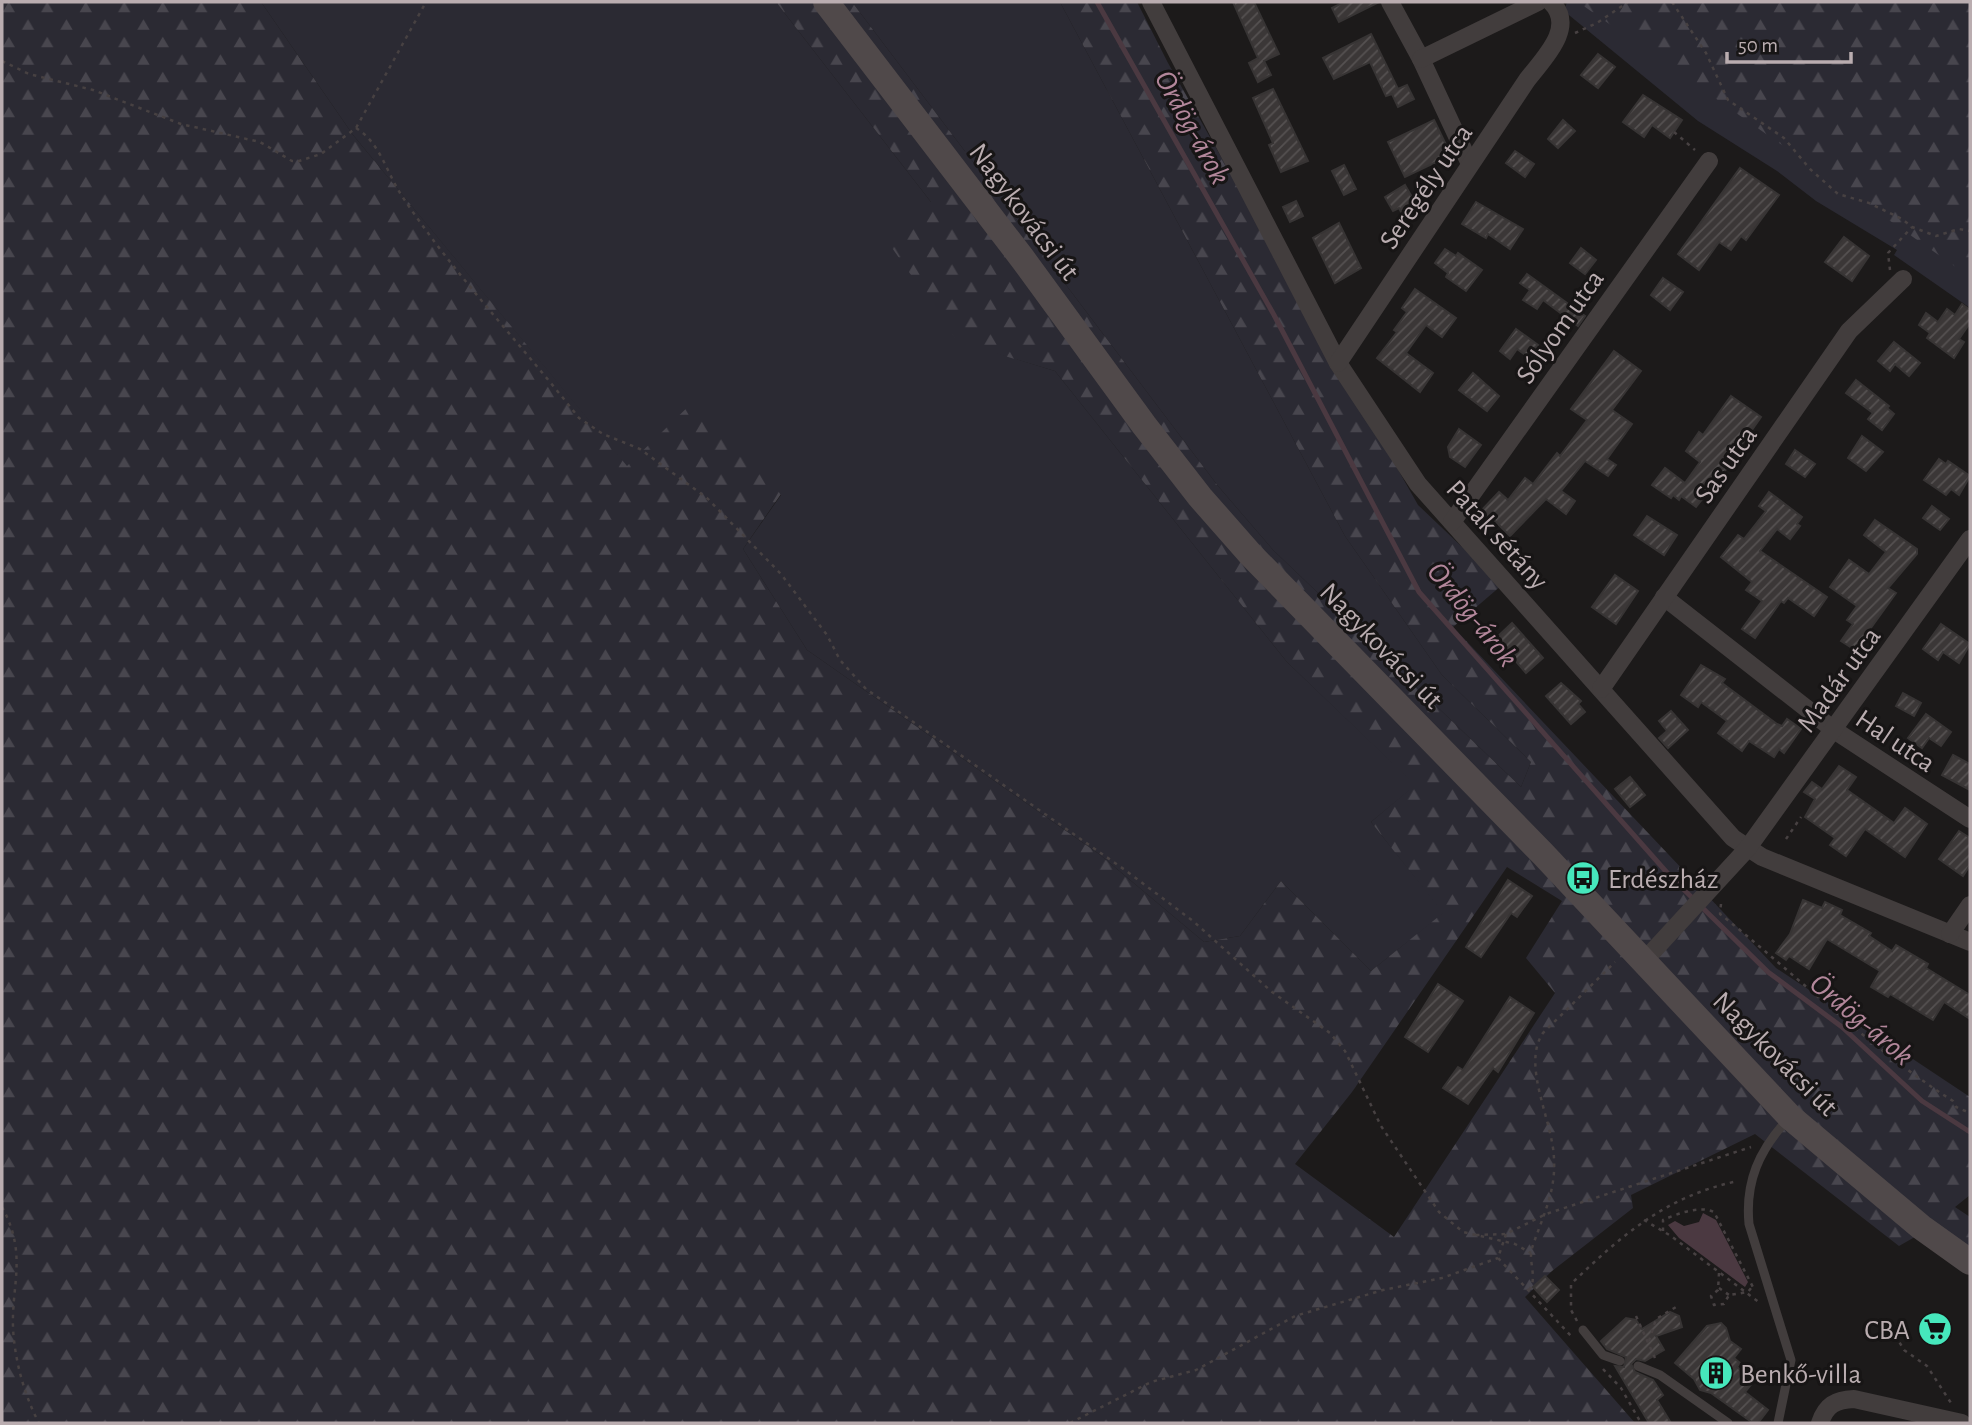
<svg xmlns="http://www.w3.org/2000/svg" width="1972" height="1425" font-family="'Alegreya Sans',sans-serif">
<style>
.green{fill:#2b2a33}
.forest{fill:url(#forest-firs);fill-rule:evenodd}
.water{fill:#4b3941}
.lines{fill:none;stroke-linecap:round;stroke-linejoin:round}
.stream{stroke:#4b3941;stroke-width:5}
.building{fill:url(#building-hatch);stroke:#373434;stroke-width:2}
.path{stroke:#474142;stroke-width:2.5;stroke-dasharray:3.5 5;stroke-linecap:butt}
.lane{stroke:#423d3d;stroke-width:9}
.street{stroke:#423d3d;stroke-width:18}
.secondary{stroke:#50494a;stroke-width:26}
.labels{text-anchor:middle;stroke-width:6;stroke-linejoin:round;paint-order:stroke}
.street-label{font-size:28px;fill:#baadb0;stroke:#171515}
.poi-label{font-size:28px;fill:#baadb0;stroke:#171515;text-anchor:start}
.water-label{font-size:30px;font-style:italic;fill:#b3879b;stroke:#171515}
</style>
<defs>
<pattern id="forest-firs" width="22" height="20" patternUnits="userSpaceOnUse" patternTransform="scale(1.75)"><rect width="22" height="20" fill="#2b2a33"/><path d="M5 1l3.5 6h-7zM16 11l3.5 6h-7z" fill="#48464e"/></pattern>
<pattern id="building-hatch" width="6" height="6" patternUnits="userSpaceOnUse" patternTransform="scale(1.75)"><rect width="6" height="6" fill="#3b3737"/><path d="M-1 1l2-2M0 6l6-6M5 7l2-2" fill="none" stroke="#555151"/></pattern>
</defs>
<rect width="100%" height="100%" fill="#1c1a1a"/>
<g class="green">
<path d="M 261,2 L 776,2 L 931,202 L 958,341 L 1055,371 L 1287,662 L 1416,785 L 1371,822 L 1444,913 L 1371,971 L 1281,881 L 1240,936 L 1204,942 L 1099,854 L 807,650 L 743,549 L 781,495 L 627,467 L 353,135 Z"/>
<path d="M 852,2 L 1060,2 L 1345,536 L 1442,675 L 1531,762 L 1521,787 L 1273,550 L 1218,486 Z"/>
<path d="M 1567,2 L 1970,2 L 1970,308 L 1894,255 L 1897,250 L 1816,201 L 1777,171 L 1698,121 L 1564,11 Z"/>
</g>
<g class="forest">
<path d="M 2,2 L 261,2 L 353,135 L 627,466 L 695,400 L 781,494 L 743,549 L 807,650 L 1099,854 L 1204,942 L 1240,936 L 1281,881 L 1371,971 L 1443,913 L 1371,822 L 1415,785 L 1287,662 L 1055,371 L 958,342 L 883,235 L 931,202 L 776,2 L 852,2 L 1218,486 L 1273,550 L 1521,787 L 1531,762 L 1442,675 L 1345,536 L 1060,2 L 1137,2 L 1168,63 L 1418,505 L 1502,585 L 1453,627 L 1776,968 L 1970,1097 L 1970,1195 L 1955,1207 L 1970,1217 L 1970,1251 L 1934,1226 L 1899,1246 L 1755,1134 L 1631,1195 L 1633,1208 L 1552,1271 L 1525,1297 L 1635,1423 L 2,1423 ZM 1507,867 L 1562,901 L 1526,958 L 1555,993 L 1394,1237 L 1295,1164 L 1352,1092 Z"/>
<path d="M 1578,2 L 1970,2 L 1970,277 Z"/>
</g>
<path class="water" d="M 1703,1213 L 1716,1220 L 1748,1282 L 1745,1287 L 1679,1238 L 1668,1225 L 1675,1221 L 1684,1226 L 1699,1222 Z"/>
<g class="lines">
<path class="stream" d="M 1097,2 L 1274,315 L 1419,592 L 1670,876 L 1768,972 L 1842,1027 L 1922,1101 L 1970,1132"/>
</g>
<g class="building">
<path d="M 1233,2 L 1254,2 L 1279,54 L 1264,61 L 1271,75 L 1258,82 L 1249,63 L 1258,58 Z"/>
<path d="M 1344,2 L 1379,2 L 1339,22 L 1332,8 Z"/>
<path d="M 1371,34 L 1398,89 L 1407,85 L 1414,99 L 1398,107 L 1392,94 L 1386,96 L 1370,62 L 1334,79 L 1323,58 Z"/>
<path d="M 1598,54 L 1615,67 L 1598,88 L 1581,75 Z"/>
<path d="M 1273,89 L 1308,161 L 1281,172 L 1269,145 L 1273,143 L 1253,98 Z"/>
<path d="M 1643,95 L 1682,120 L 1670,138 L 1652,125 L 1644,137 L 1623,122 Z"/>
<path d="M 1434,120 L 1451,155 L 1405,177 L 1388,142 Z"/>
<path d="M 1563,120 L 1575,131 L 1558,148 L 1548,139 Z"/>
<path d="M 1515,151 L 1534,164 L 1525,177 L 1506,163 Z"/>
<path d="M 1344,165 L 1356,189 L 1344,195 L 1332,171 Z"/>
<path d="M 1740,168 L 1779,195 L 1746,240 L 1741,236 L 1731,250 L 1719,242 L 1699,270 L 1678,254 Z"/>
<path d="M 1405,185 L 1416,204 L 1401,212 L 1399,208 L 1393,211 L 1385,197 Z"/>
<path d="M 1296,201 L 1303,216 L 1290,222 L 1283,207 Z"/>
<path d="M 1476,202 L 1523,229 L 1510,249 L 1488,234 L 1486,238 L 1462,224 Z"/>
<path d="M 1339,223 L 1361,268 L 1335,283 L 1313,238 Z"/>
<path d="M 1844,237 L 1869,256 L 1852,281 L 1825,262 Z"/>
<path d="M 1581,248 L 1596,260 L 1585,274 L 1570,263 Z"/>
<path d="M 1445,249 L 1456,256 L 1458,253 L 1482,270 L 1466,291 L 1446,277 L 1448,273 L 1435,263 Z"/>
<path d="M 1527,274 L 1585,316 L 1578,326 L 1543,300 L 1537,309 L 1523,300 L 1530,290 L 1520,283 Z"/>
<path d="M 1663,278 L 1683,292 L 1670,310 L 1651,295 Z"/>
<path d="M 1415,289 L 1456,318 L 1442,337 L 1426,325 L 1406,353 L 1433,373 L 1420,392 L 1377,358 L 1397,332 L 1394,330 L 1407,312 L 1402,308 Z"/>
<path d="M 1962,304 L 1970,310 L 1970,323 L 1959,339 L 1964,342 L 1954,358 L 1927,338 L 1930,333 L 1919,325 L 1926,313 L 1938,322 L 1947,309 L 1955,315 Z"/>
<path d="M 1516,329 L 1538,345 L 1528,357 L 1517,349 L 1510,359 L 1500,351 Z"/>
<path d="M 1894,342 L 1920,363 L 1909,376 L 1895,364 L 1890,371 L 1878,361 Z"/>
<path d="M 1614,351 L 1641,371 L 1612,410 L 1632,424 L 1607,459 L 1616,465 L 1608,476 L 1585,461 L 1561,491 L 1575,501 L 1566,514 L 1546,499 L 1510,536 L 1492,518 L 1487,523 L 1478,514 L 1499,492 L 1508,500 L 1525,478 L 1533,484 L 1557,453 L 1560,456 L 1587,420 L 1571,409 Z"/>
<path d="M 1473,373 L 1499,396 L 1487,411 L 1459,390 Z"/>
<path d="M 1856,380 L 1889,406 L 1887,408 L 1894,414 L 1882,430 L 1868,419 L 1873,413 L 1846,393 Z"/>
<path d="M 1731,396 L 1761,417 L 1733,457 L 1735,458 L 1696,507 L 1681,496 L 1679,500 L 1673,495 L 1671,498 L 1652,485 L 1665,468 L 1685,483 L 1700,462 L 1686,451 L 1699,432 L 1703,435 Z"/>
<path d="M 1459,429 L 1481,445 L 1465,467 L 1450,457 L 1448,447 Z"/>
<path d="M 1862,436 L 1883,452 L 1866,471 L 1848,458 Z"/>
<path d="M 1795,450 L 1815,464 L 1805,477 L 1786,464 Z"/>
<path d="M 1939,459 L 1946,464 L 1948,461 L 1970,476 L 1959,495 L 1951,489 L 1946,495 L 1924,480 Z"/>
<path d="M 1769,492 L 1802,517 L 1797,524 L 1800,526 L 1790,539 L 1777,529 L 1760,551 L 1827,597 L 1814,616 L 1788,598 L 1784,603 L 1781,601 L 1755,638 L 1742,629 L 1762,601 L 1746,590 L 1752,582 L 1721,557 L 1738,535 L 1744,539 L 1766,511 L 1759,506 Z"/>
<path d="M 1932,506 L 1949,519 L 1940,530 L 1923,518 Z"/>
<path d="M 1647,516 L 1677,535 L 1664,555 L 1634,535 Z"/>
<path d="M 1875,520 L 1917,549 L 1917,554 L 1888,588 L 1896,593 L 1855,650 L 1841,641 L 1853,624 L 1847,620 L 1857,606 L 1830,587 L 1849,560 L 1869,574 L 1886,552 L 1864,535 Z"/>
<path d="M 1615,575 L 1638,591 L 1616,624 L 1592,607 Z"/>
<path d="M 1512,623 L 1543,658 L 1526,673 L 1496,638 Z"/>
<path d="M 1941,624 L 1970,644 L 1959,663 L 1943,652 L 1938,660 L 1923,649 Z"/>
<path d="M 1701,665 L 1725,679 L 1722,683 L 1777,724 L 1782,726 L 1787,719 L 1801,729 L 1784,753 L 1779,749 L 1774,757 L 1749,741 L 1742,751 L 1718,733 L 1727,721 L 1701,702 L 1698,707 L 1681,695 Z"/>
<path d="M 1561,683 L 1581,701 L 1578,704 L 1585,712 L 1571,724 L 1546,696 Z"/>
<path d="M 1903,693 L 1921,703 L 1914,716 L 1896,706 Z"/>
<path d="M 1671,711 L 1688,730 L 1668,748 L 1659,738 L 1667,731 L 1659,721 Z"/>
<path d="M 1926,714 L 1951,732 L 1941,746 L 1929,738 L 1922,748 L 1908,738 Z"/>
<path d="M 1953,755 L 1970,764 L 1970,790 L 1942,775 Z"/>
<path d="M 1839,766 L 1856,777 L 1847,790 L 1894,823 L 1905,808 L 1927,824 L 1905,857 L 1865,829 L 1846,856 L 1830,845 L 1835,838 L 1805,817 L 1815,799 L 1804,792 L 1812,782 L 1822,789 Z"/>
<path d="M 1630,777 L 1645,795 L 1630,807 L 1615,789 Z"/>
<path d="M 1959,831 L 1970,838 L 1970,865 L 1963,876 L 1939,859 Z"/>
<path d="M 1508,880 L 1532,896 L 1517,917 L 1511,913 L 1481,957 L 1466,947 Z"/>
<path d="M 1803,900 L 1822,908 L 1825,902 L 1842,910 L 1840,915 L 1871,933 L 1869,936 L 1892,951 L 1896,945 L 1928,964 L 1926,968 L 1970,995 L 1970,1019 L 1944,1002 L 1933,1020 L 1890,994 L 1888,997 L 1871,987 L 1880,971 L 1827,939 L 1809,969 L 1789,956 L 1786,960 L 1776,953 L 1790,934 Z"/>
<path d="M 1438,984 L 1463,1001 L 1428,1052 L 1405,1037 Z"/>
<path d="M 1510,997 L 1534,1013 L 1498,1072 L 1493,1068 L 1468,1104 L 1443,1088 L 1458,1067 L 1463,1070 Z"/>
<path d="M 1545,1276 L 1559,1290 L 1547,1302 L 1533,1287 Z"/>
<path d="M 1670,1312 L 1679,1316 L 1682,1327 L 1656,1336 L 1664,1350 L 1645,1361 L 1636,1359 L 1631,1364 L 1635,1372 L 1653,1380 L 1663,1395 L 1657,1400 L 1671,1423 L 1649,1423 L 1615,1366 L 1624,1367 L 1626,1357 L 1607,1349 L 1601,1341 L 1626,1318 L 1636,1320 L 1642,1329 Z"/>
<path d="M 1721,1323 L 1726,1328 L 1730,1341 L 1741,1349 L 1734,1358 L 1740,1363 L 1737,1367 L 1754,1381 L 1745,1392 L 1768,1410 L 1758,1423 L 1753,1423 L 1711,1393 L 1700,1390 L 1694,1379 L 1675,1363 L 1707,1326 Z"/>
</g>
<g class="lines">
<g class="path">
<path d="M 1672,2 L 1706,53 L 1728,100 L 1784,138 L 1810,169 L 1838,194 L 1869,203 L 1902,219 L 1912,227 L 1936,236 L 1959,229 L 1970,231"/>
<path d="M 1575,33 L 1597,23 L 1628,2"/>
<path d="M 2,61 L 29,74 L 93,90 L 181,124 L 260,142 L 292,161 L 299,161 L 321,154 L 356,128 L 426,2"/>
<path d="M 356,128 C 379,142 386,170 400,193 C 451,271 521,344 579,418 L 603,434 L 640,449 L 707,498 L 781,574 L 827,635 L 840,660 L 866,689 L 1125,870 L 1193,921 L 1272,992 L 1330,1033 L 1345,1051 L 1381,1126 L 1439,1212 L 1463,1232 L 1515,1244 L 1531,1253"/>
<path d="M 1674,132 L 1695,150"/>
<path d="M 1890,270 L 1888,253 L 1912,227"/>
<path d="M 1786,839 L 1801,817"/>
<path d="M 1721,904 L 1720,914 C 1798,976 1868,1047 1953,1101 L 1956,1107 L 1970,1113"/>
<path d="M 2,1207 C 30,1258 8,1290 14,1340 C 17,1368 26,1399 39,1423"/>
<path d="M 1644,1220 L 1671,1236 L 1760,1303"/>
<path d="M 1663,1231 L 1663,1220 C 1677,1214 1699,1205 1714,1212 L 1755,1291"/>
<path d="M 1506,1234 L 1498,1258 L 1572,1337"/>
<path d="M 1476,1235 L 1506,1234 L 1546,1214 L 1751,1147"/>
<path d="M 1719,1273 L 1718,1290 L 1711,1296 L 1714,1305 L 1724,1304 L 1729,1295 L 1748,1292 L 1752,1287"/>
<path d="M 1719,1288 L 1729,1295"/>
<path d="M 1529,1290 C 1538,1278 1528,1262 1532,1248 C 1542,1218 1556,1192 1554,1159 C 1553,1121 1521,1065 1543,1033 L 1615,962"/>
<path d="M 1636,1316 L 1655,1358"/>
<path d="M 1577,1321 L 1571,1310 L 1571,1284 C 1622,1235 1666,1196 1738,1181"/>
<path d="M 1891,1328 L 1904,1350 L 1927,1366 L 1951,1403"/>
<path d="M 1649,1341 L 1656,1319 L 1676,1307"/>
<path d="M 1603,1369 L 1621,1388 L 1641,1423"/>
<path d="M 1070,1423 L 1151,1382 L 1196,1370 L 1295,1316 L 1383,1290 L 1442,1278 L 1498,1258"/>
</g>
<g class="lane">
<path d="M 1583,1330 L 1603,1355 L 1620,1361"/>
<path d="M 1638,1366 L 1660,1375 L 1728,1423"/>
<path d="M 1778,1423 L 1791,1360 L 1749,1224 C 1745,1182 1759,1150 1788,1119"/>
</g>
<g class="street">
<path d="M 1151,2 L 1338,363 L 1418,484 L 1733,838 L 1762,857 L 1970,942"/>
<path d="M 1390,2 L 1421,59 L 1470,164"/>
<path d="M 1421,59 L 1538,2"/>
<path d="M 1338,363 L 1527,80 C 1543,59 1577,27 1551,2"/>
<path d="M 1452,522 L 1709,161"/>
<path d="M 1664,597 L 1834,730 L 1970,819"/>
<path d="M 1601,689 L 1849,331 L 1903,279"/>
<path d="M 1950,934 L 1970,905"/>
<path d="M 1643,962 L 1747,849 L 1970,539"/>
<path d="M 1820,1423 C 1826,1405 1835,1400 1854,1399 L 1962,1423"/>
</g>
<path class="secondary" d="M 826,2 L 1022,258 L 1144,425 L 1200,497 L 1251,555 L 1543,854 L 1790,1117 L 1921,1227 L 1970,1262"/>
</g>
<defs>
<g id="bus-disc" transform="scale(1.75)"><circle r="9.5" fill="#46e7bc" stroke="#171515"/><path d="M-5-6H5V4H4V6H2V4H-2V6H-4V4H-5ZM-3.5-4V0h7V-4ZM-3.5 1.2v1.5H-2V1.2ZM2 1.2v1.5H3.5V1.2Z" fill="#111"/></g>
<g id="supermarket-disc" transform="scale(1.75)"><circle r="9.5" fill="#46e7bc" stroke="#171515"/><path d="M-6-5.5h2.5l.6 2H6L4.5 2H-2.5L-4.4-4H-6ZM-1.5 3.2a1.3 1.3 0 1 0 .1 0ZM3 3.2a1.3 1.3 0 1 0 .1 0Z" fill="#111"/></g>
<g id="building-disc" transform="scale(1.75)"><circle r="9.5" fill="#46e7bc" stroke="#171515"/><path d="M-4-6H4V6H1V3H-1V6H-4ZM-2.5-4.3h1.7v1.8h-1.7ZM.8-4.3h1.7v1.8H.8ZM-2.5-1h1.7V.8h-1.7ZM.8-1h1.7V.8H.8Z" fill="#111"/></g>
</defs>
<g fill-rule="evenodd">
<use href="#bus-disc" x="1583" y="878"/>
<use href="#supermarket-disc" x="1935" y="1329"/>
<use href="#building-disc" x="1716" y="1373"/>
</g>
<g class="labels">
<g class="street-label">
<text transform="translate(1425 186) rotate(-56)" y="10">Seregély utca</text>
<text transform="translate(1025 211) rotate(53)" y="10">Nagykovácsi út</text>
<text transform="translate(1559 326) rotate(-55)" y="10">Sólyom utca</text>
<text transform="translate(1725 464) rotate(-55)" y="10">Sas utca</text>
<text transform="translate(1498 534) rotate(48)" y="10">Patak sétány</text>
<text transform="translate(1382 645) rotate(46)" y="10">Nagykovácsi út</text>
<text transform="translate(1838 679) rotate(-54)" y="10">Madár utca</text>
<text transform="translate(1896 740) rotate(34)" y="10">Hal utca</text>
<text transform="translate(1776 1053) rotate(45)" y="10">Nagykovácsi út</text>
</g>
<g class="poi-label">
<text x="1608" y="888">Erdészház</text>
<text x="1910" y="1339" text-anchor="end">CBA</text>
<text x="1740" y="1383">Benkő-villa</text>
</g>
<g class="water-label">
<text transform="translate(1193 127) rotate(61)" y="10">Ördög-árok</text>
<text transform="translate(1473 614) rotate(51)" y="10">Ördög-árok</text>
<text transform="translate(1862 1019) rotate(40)" y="10">Ördög-árok</text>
</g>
</g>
<rect width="1972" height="1425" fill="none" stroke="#baadb0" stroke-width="7"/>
<path d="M1727 52v10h124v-10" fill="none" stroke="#baadb0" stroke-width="3.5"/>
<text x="1738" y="52" font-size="21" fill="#baadb0" stroke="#171515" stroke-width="5" paint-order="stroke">50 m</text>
</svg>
